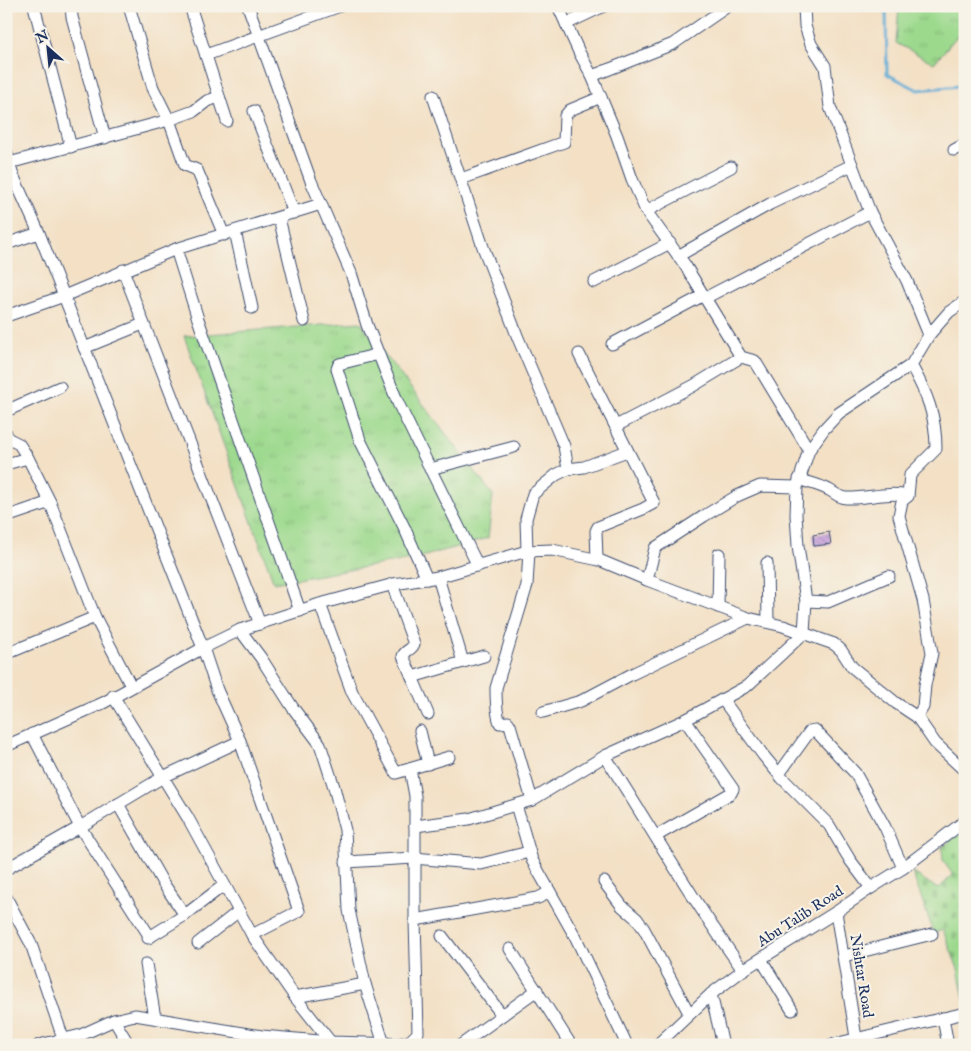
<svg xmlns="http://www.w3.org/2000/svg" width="971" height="1051" font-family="'IM FELL English',serif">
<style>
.grass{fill:url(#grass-tufts);stroke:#5c8476}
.cemetery{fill:url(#cemetery-stones);stroke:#5c8476}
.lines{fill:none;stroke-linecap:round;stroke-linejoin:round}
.stream{stroke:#5baad5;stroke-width:3}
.building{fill:url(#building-back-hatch)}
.minor-casing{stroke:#3b4a6d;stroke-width:13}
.minor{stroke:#fff;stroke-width:11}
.labels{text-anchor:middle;stroke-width:4;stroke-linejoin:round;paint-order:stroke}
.street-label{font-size:15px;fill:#1b2f5e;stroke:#f7f3e8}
</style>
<defs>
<pattern id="grass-tufts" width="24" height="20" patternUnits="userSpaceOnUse" patternTransform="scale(1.25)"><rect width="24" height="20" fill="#9cd98d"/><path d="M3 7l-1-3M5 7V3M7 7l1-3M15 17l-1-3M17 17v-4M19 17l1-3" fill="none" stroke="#86bb7c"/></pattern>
<pattern id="cemetery-stones" width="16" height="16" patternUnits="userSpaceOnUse" patternTransform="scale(1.25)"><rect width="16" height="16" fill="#9cd98d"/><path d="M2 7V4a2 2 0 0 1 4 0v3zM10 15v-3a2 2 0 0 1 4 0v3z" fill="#86bb7c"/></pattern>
<pattern id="building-back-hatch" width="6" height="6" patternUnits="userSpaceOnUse" patternTransform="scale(1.25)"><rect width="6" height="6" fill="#c29ad9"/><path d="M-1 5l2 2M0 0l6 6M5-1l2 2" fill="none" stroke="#9d7eb3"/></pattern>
</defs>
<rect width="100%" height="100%" fill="#f7f3e8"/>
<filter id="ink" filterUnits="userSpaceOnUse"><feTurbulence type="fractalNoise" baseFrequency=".02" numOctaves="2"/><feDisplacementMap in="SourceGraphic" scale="10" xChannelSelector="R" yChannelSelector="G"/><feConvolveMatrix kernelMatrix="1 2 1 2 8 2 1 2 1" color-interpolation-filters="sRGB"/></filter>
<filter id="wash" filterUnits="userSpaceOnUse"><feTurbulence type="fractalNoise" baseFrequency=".0096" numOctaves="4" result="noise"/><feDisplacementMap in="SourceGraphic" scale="20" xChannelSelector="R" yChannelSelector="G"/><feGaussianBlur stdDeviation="1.12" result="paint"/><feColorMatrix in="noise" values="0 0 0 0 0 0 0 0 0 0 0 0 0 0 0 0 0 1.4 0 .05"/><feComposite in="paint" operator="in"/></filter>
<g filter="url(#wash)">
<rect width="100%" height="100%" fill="#f3e0c5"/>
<g class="grass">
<path d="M 899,6 L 965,6 L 965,27 L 934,63 L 896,43 Z"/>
<path d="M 360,322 L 493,495 L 488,538 L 418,558 L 274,583 L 184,336 Z"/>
</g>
<path class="cemetery" d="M 965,830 L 965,1004 L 958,969 L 943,930 L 934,933 L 912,872 L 938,889 L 953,875 L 943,861 L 942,847 Z"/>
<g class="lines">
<path class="stream" d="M 886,6 L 887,74 L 918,90 L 959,86 L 965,78"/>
</g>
<g id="blocks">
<path class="building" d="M 829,532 L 831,544 L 814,546 L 813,535 Z"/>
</g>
</g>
<g filter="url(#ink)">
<use href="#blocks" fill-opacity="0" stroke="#3b4a6d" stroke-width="1"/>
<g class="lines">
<g class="minor-casing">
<g id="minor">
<path d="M 34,6 L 71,147"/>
<path d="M 71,6 L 72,17 L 105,138"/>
<path d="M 129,6 L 153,88 L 169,120 L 185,165 L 197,170 L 224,235"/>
<path d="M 190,6 L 227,121"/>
<path d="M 248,6 L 311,181 L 351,273 L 367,325 L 398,403 L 478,566"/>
<path d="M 558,6 L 579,52 L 592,76 L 617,136 L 632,179 L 646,211 L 685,265 L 741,357 L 755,361 L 809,450"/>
<path d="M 804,6 L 805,26 L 811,44 L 825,66 L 830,107 L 870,212 L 907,281 L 929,335"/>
<path d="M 566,24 L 604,6"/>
<path d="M 206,55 L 340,6"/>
<path d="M 592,76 L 673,44 L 728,6"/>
<path d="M 433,96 L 483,247 L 518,338 L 564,446 L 568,469"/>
<path d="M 254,111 L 294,213"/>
<path d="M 954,150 L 965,144"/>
<path d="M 6,151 L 12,173 L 39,233 L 203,648 L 217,690 L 240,741 L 299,911 L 252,935"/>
<path d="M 9,163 L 169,120 L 194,111 L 207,101 L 219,97"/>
<path d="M 461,179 L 564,142 L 565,116 L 570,110 L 601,97"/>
<path d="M 646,211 L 731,167"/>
<path d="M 279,218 L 304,321"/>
<path d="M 235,231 L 252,308"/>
<path d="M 6,244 L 39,233"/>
<path d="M 176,249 L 198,319 L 300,611"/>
<path d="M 678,256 L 770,204 L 852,165"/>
<path d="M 123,270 L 260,624"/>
<path d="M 594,282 L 670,243"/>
<path d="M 705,298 L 870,212"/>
<path d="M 6,316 L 64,296 L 176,249 L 321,204"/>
<path d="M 612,344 L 704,295"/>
<path d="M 84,348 L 143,324"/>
<path d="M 379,354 L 339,364 L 337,369 L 360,440 L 404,527 L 427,579"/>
<path d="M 579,354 L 654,503 L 643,509 L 598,527 L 596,531 L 597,559"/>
<path d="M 911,365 C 927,394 936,415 936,449 L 910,475 L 908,496 L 902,501 L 899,516 L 923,600 L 932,653 L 925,685 L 923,707 L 917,717"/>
<path d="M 6,411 L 60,387"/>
<path d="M 616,426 L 693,386 L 741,357"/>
<path d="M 6,433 L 7,438 L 19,444 L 28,458 L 50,502 L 6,517"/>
<path d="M 6,464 L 28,458"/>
<path d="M 430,469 L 514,447"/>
<path d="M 799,479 C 809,483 820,485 829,490 C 835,493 838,497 846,498 C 867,499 887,491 908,496"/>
<path d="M 50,502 L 95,617 L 131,686"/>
<path d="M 527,551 L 526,519 L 533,494 L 556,475 L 568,469 L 584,467 L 627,451"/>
<path d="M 529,551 L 527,585 L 496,688 C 496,699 496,713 500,723 L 508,722 L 510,725 L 532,800"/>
<path d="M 767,563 L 768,622"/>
<path d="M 438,577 L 463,662"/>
<path d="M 647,580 L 655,548 L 704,516 L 737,496 L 760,486 L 797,487"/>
<path d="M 392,584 L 414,644 C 412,650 405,650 403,656 L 428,714"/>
<path d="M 806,601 L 828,602 L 889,576"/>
<path d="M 320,604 L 352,692 L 396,773 L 449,757"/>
<path d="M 718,607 L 719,554"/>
<path d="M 240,630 L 261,658 L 293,708 L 320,744 L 334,787 L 345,830 L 349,910 L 365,984 L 384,1044"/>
<path d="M 6,654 L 95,617"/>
<path d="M 412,677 L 484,656"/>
<path d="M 113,696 L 188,818 L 252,935 L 295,997 L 333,1045"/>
<path d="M 723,700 L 763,755 L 782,778 L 829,825 L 850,860 L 871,888"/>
<path d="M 543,712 L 581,701 L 632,674 L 748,618"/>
<path d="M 420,731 L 428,764"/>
<path d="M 32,734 L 80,827 L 150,937"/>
<path d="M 6,746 L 103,703 L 203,648 L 240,630 L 320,604 L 394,584 L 438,577 L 527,551 L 552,550 L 599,560 L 647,580 L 748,618 L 783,626 L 834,644 L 841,650 L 852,667 L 896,703 L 917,717 L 935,743 L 965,771"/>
<path d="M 605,756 C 651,828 693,901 743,970"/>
<path d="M 779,774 L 810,731 L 815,730 L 855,773 L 885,827 L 903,868"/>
<path d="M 118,804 L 163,883 L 185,915"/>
<path d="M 516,805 L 532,860 L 576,938 L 627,1045"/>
<path d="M 415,826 L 469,819 L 532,800 L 605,756 L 685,720 L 747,686 L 804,633 L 806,601 L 798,546 L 796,515 L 797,487 L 809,450 L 824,429 L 839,413 L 911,365 L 929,335 L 949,312 L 965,301"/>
<path d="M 656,836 L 731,793 L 733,789 L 685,720"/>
<path d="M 346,862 L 414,858 L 481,864 L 529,852"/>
<path d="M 6,869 L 80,827 L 163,777 L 240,741"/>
<path d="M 604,882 L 622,906 L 637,919 L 644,929 L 689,1013"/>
<path d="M 6,897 L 31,944 L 63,1038"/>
<path d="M 836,912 L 857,1044"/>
<path d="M 415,920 L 538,898 L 550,892"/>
<path d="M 442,936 L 502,1015"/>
<path d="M 148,938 L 185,915 L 224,885"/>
<path d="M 198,943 L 239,911"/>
<path d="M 510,949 L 571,1045"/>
<path d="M 844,956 L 932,934"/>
<path d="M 761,959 L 792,1010"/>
<path d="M 146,964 L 155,1018"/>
<path d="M 711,994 L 723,1045"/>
<path d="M 295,997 L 365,984"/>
<path d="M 943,1018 L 948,1045"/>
<path d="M 114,1020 L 129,1045"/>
<path d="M 39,1045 L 81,1035 L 114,1020 L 135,1015 L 262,1036 L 331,1042 L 399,1044 L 410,1041 L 418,1033 L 415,920 L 415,796 L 410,769"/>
<path d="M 461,1045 L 537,990"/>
<path d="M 657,1045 L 711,994 L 743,970 L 836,912 L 871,888 L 903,868 L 965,821"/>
<path d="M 830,1045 L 965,1013"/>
</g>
</g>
<use href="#minor" class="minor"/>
</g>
</g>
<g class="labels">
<g class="street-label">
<text transform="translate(800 916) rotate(-33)" y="5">Abu Talib Road</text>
<text transform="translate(862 976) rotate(81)" y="5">Nishtar Road</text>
</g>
</g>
<rect width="971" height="1051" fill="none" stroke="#f7f3e8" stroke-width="25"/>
<g transform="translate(48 48) rotate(333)" stroke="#f7f3e8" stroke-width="4" paint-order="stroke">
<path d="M0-4L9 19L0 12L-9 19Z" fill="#1b2f5e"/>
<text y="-8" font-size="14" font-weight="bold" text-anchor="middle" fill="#1b2f5e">N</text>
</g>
</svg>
